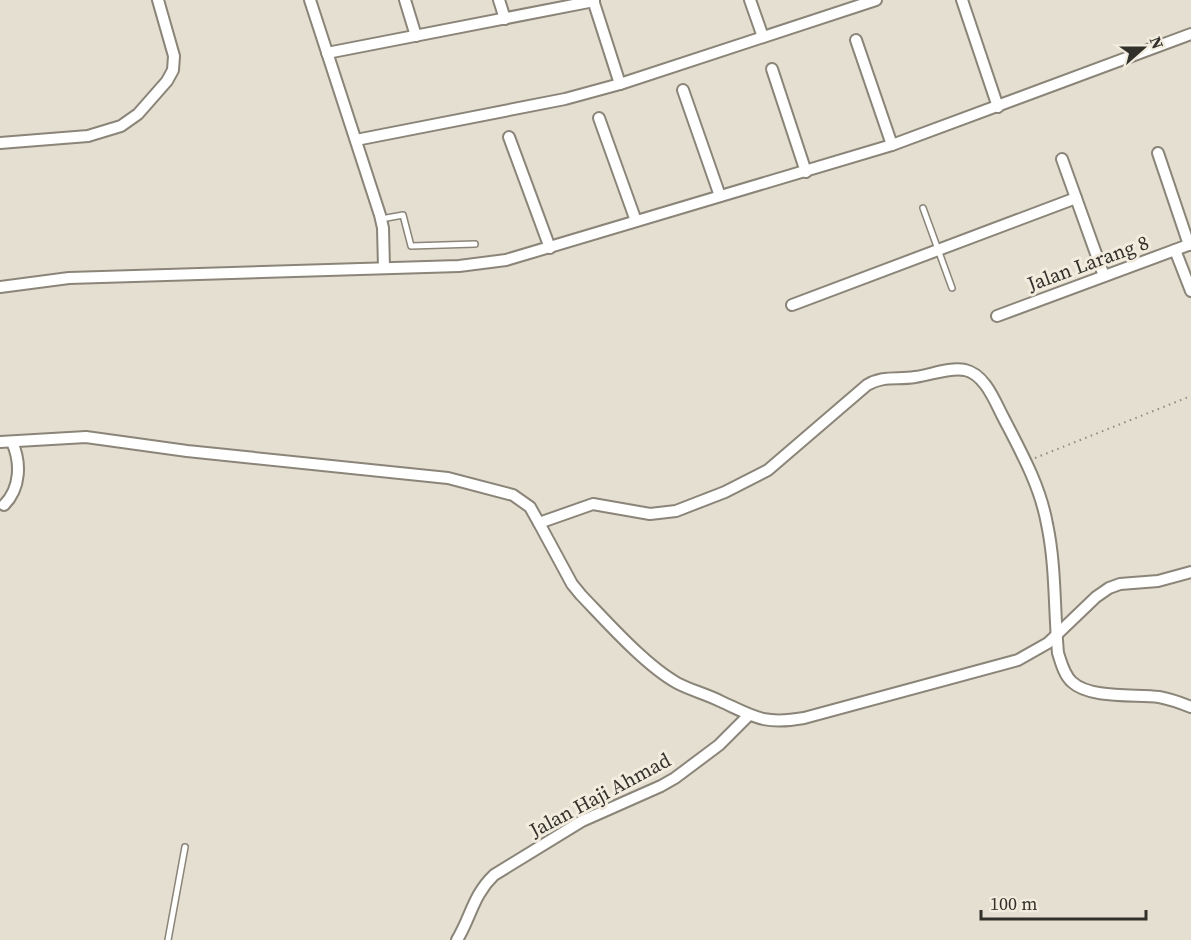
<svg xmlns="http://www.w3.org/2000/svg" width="1191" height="940" font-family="'Source Serif 4',serif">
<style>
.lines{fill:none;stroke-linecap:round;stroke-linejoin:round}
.service-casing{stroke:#8a8578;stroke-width:8}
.minor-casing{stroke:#8a8578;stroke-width:14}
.path{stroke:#8d897f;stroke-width:2;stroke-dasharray:1.5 4.5;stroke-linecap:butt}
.service{stroke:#fff;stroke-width:5}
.minor{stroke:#fff;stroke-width:10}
.labels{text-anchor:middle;stroke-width:6;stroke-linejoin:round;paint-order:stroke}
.street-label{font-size:20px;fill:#32302a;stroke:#f1ecde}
</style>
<rect width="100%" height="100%" fill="#e4dfd1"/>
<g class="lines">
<g class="service-casing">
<g id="service">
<path d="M 923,208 L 952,288"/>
<path d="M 381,219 L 403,215 L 411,246 L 475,244"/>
<path d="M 168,940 L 185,847"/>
</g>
</g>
<g class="minor-casing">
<g id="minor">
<path d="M 310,0 L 380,215 L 383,228 L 384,268"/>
<path d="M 405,0 L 416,36"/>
<path d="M 499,0 L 505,19"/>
<path d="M 593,0 L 620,84"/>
<path d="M 750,0 L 763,37"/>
<path d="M 962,0 L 998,107"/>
<path d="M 856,40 L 892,145"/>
<path d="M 327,53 L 594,1"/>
<path d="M 772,69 L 806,172"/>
<path d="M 683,90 L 720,196"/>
<path d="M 599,118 L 636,221"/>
<path d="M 509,137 L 550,248"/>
<path d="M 356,140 L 565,99 L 620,84 L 876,0"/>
<path d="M 0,143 L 88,136 L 121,126 L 138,114 L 167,81 L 173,70 L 174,56 L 158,0"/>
<path d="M 1158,153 L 1189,245"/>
<path d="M 1062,159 L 1104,276"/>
<path d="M 1175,250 L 1191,291"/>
<path d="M 0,287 L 69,278 L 459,266 L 506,260 L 892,145 L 1191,34"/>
<path d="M 792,305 L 1076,198"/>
<path d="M 997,316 L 1191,244"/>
<path d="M 0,442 L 86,437 L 187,451 L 448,478 L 513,495 L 530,507 L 539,523 L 593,504 L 650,514 L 676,511 L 725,492 L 768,470 L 867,385 C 884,375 897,380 915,377 C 931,375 949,367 965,370 C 984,374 994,399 1002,415 C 1020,450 1040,485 1047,524 C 1056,566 1054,610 1058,653 C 1061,662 1064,675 1072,682 C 1090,699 1136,694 1159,697 C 1170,699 1181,703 1191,707"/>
<path d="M 4,505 C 21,488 21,462 12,442"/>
<path d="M 539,523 L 572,584 L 581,595 C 607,622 645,665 677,683 C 690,690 706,694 720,701 C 755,717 763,725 804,718 L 1018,660 L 1048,643 L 1096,597 L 1109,588 L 1120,584 L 1158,581 L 1191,572"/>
<path d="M 457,940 C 471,917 473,895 494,875 L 582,821 L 661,786 L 675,778 L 719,745 L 749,715"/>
</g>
</g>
<path class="path" d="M 1035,458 L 1191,396"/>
<use href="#service" class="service"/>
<use href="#minor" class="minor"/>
</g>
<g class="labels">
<g class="street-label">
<text transform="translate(1088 263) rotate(-20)" y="7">Jalan Larang 8</text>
<text transform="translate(600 795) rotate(-28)" y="7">Jalan Haji Ahmad</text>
</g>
</g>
<g transform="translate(1143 48) rotate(69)" stroke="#f1ecde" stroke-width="4.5" paint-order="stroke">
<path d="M0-4.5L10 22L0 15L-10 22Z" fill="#32302a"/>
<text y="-9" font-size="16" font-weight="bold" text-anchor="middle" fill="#32302a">N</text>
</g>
<path d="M981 910v9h165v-9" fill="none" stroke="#32302a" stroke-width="3"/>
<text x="990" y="910" font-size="18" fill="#32302a" stroke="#f1ecde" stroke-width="4.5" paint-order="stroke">100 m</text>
</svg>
